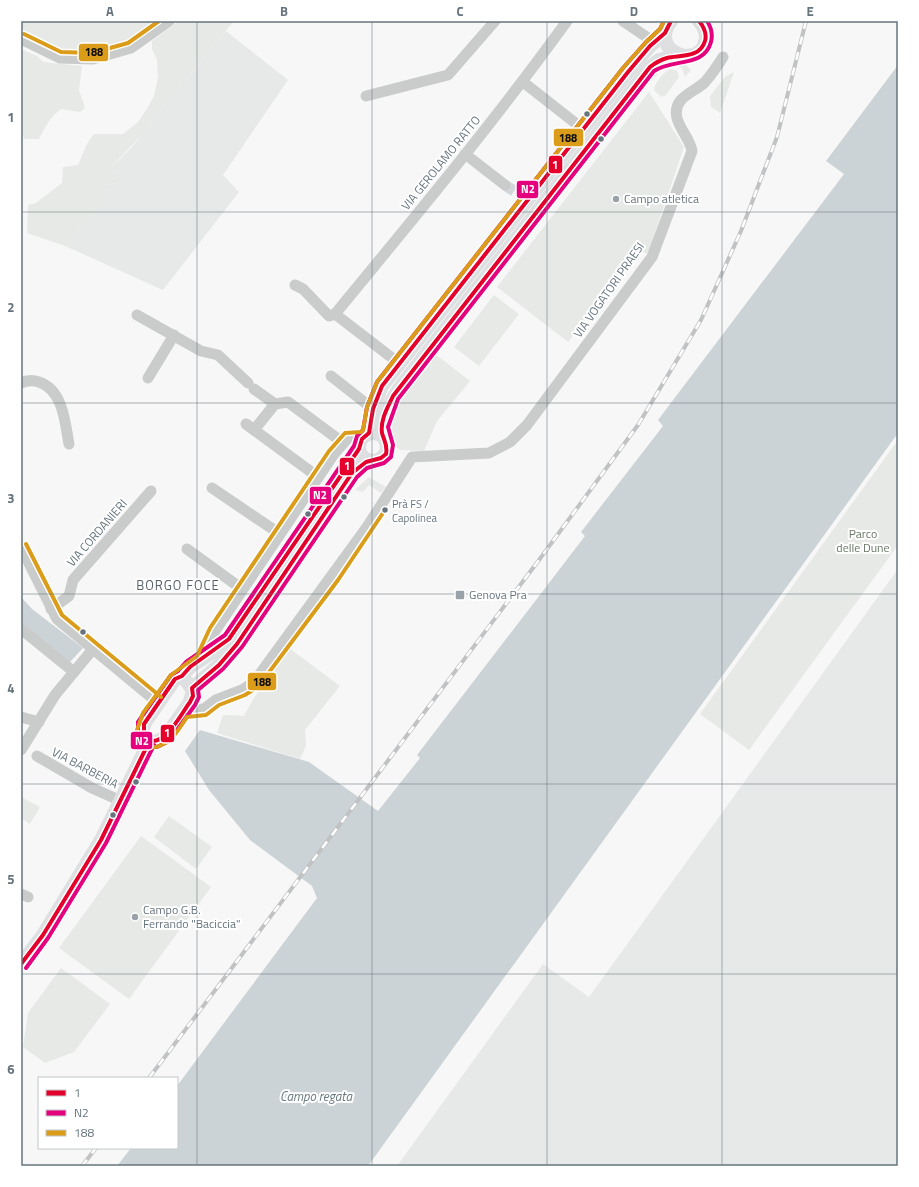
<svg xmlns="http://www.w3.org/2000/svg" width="919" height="1187" font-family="'Titillium Web',sans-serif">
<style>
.built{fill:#e7e9e9}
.green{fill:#e6e9e5}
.water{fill:#ccd3d6}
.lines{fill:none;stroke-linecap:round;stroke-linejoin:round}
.minor-tunnel{stroke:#d3d6d9;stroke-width:11;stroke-dasharray:11 5.5;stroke-linecap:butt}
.minor{stroke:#cacccc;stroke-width:11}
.major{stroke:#dedfe0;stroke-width:14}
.rail-casing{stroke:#c1c2c3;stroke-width:4}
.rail{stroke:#fff;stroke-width:2.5;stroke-dasharray:8;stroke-linecap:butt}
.bus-1-casing{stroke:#fff;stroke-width:7}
.bus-2-casing{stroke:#fff;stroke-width:7}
.bus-3-casing{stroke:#fff;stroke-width:7}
.bus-1{stroke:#e4002b;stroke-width:4}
.bus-2{stroke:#e5007d;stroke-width:4}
.bus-3{stroke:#da9c19;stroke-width:4}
.grid{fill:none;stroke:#66747e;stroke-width:1;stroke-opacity:0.55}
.bus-dot{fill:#66747e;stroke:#fff;stroke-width:1.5}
.poi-dot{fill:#99a2a8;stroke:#fff;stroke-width:1.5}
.labels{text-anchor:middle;stroke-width:4;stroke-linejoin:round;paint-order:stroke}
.bus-label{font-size:11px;fill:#66747e;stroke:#fff;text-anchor:start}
.street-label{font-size:12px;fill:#66747e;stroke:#fff}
.poi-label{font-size:12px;fill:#66747e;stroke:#fff;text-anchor:start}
.park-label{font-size:12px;fill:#687765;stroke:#fff}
.neighbourhood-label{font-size:13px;letter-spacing:1px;fill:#58626a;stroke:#fff}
.water-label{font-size:13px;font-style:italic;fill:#67797f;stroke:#fff}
.line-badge{stroke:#fff;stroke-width:1.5}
.badge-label{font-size:11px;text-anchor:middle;font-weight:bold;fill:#fff}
.pale-badge-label{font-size:11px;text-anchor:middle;font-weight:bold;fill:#111}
.neatline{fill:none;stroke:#66747e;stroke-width:1.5}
.grid-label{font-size:13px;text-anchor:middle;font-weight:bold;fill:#66747e}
</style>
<rect width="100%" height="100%" fill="#f7f7f7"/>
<g class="built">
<path d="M 226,31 L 288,80 L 223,175 L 239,192 L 163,290 L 65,246 L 106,197 L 99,189 L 104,185 L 116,183 L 115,173 L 111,168 L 131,148 L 150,125 L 156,115 Z"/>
<path d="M 898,569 L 898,1166 L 397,1166 L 543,964 L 589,997 Z"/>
</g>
<g class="green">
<path d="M 21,21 L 158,21 C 150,27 142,31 134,36 C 94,60 60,58 21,33 Z"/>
<path d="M 179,21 L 234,21 L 156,115 C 145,135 126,150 111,168 L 118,178 L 116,183 L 104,185 L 99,189 L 106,197 L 65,246 L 27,233 L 28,205 L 36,203 L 62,183 L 63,167 L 78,165 L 87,144 L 94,134 L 123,134 L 138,122 L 148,107 L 154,96 L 158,78 L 157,60 L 152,49 L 152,41 Z"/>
<path d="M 21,49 L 37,56 L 43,62 L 82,66 L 79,90 L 85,108 L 80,112 L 61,109 C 50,117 45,127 39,139 L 24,139 L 23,135 L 21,135 Z"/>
<path d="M 677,62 L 685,64 L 691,70 L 685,77 L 682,68 L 672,64 L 661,69 L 653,80 L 651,79 L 660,66 Z"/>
<path d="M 671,69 L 677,71 L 679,77 L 666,95 L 661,97 L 654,90 C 655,82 663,72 671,69 Z"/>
<path d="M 734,72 L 720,113 L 711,107 L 710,96 L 725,77 Z"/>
<path d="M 649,92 L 684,147 L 648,254 L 639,250 L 568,342 L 497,287 Z"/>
<path d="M 494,295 L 519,314 L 479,366 L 454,347 Z"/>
<path d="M 435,354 L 470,381 L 437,421 L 424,451 L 400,450 L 394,445 L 388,426 L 396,406 Z"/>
<path d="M 898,440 L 898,545 L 749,750 L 700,714 Z"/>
<path d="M 369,477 L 386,487 L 381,493 L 369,485 L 363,492 L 355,490 Z"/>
<path d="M 289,648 L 340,686 L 305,730 L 306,746 L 300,759 L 217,733 L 223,715 L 244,716 L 254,698 Z"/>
<path d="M 21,797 L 40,807 L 30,824 L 21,818 Z"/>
<path d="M 169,816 L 212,847 L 196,869 L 154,837 Z"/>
<path d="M 141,836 L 211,887 L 129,999 L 59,948 Z"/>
<path d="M 61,968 L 110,1004 L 74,1052 L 45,1063 L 23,1047 L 28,1013 Z"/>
</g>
<g class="water">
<path d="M 898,65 L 898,433 L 368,1166 L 117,1166 L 131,1148 L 177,1148 L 177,1086 L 317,898 L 312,886 L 250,840 L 209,790 L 185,751 L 200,730 L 309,762 L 378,811 L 420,758 L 417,755 L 585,536 L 581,532 L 663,426 L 658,420 L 844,174 L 826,161 Z"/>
<path d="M 21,597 L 32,609 L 83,648 L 70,662 L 37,638 L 21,622 Z"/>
</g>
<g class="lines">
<path class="minor-tunnel" d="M 505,185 L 517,193"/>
<g class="minor">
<path d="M 623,21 L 654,42"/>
<path d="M 21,39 L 60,58 L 93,59 L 131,48 L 169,21"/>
<path d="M 523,82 L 583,129"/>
<path d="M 366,96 L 448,75 L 495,21"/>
<path d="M 465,154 L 505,185"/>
<path d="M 295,285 L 303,289 L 329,316 L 335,314 C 414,218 494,122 567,21"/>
<path d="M 335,314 L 400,364"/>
<path d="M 137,315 L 201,351 L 218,355 L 248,383"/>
<path d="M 331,376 L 373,409"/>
<path d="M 148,378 L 174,335"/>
<path d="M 21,383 C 27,380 33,380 39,382 C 63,390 65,422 69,444"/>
<path d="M 254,389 L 275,404"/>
<path d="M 246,424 L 318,477"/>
<path d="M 254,430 L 275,404 L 288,402 L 342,442"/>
<path d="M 212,488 L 280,534"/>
<path d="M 21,547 L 57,619 L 157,702"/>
<path d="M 187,549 L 242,589"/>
<path d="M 51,609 L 69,596 L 73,580 L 151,491"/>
<path d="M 21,629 L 74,672"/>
<path d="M 202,660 L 215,631 L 334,454 L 348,438 L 363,438 L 364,436"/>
<path d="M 184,711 L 204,709 L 216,700 L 242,690 L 254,682 L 367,527 L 412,457 L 489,453 L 510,442 L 527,425 L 652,257 L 692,151 C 690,139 680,130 677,118 C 672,97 694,93 705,82 C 712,74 718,65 723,57"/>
<path d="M 21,717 L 39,722"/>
<path d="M 21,750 L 55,695 L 93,649"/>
<path d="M 37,756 L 92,788 L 121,801"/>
<path d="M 21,894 L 28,897"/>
</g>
<g class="major">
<path d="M 671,21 C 647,52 702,72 706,38 C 706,31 704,26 699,21"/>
<circle cx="373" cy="447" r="14"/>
<path d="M 369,433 L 373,409 L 382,386 L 628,72 L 650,46 L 665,33"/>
<path d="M 383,436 C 383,414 391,399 404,382 L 650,67 L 659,60 L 678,55"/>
<path d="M 343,487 L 352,473 L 369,460"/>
<path d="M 182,676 L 193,690 L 190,702 L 165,737 C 158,742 151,744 144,738 L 143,730 L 144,724 L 175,679 L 182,676 L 190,667 L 213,652 L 229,639 L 359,449"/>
<path d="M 192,688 L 219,665 L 237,644 L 290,565"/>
<path d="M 21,964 L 43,935 L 101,840 L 149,742"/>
</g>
<g class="rail-casing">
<g id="rail">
<path d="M 149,1078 L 539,560 L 638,425 L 701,320 L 741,231 L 777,137 L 806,21"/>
<path d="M 82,1166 L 96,1148"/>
</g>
</g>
<use href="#rail" class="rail"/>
<g class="bus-1-casing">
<g id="bus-1">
<path d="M 671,21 L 665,33 L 650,46 L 628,72 L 382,386 L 373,409 L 369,433 L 362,439 L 359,449 L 229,639 L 190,667 L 182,676 L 175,679 L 144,724 L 144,734 L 148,740 C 165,747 181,714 190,702 L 193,696 L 192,688 L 219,665 L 237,644 L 352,473 L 366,462 L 381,458 L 386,454 C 388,445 384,441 382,433 C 380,420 388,407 393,396 L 650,67 C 655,63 660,60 667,58 C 681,55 700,58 705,41 C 707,34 704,27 699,21"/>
<path d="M 21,964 L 43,935 L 101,840 L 149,742"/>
</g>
</g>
<g class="bus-2-casing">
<g id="bus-2">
<path d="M 664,21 L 660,29 L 646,42 L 623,68 L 377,382 L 367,407 L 363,430 L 357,436 L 354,446 L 225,635 L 186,662 L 178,671 L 171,675 L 138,722 L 138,736 L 145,745 L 157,747 L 169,741 L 195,705 L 199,697 L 198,690 L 223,669 L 242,647 L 357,477 L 367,468 L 384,463 L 391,457 L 393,445 L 388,427 L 398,399 L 654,71 C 673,58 704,68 711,42 C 713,34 711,27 707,21"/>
<path d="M 26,968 L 48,938 L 106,843 L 154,745"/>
</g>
</g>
<g class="bus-3-casing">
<g id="bus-3">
<path d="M 24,34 L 61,52 L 92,53 L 128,43 L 159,21"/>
<path d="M 385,510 L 338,580 L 258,687 L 245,695 L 219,705 L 206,715 L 187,717 C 176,733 170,747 148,748 L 140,742 L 137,730 L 143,713 L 171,675 L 197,656 L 210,628 L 329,451 L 345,433 L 361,432 L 363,430 L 367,407 L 377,382 L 623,68 L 646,42 L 660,29 L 664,21"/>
<path d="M 26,544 L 62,615 L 161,697"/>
</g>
</g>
<use href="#bus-1" class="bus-1"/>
<use href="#bus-2" class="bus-2"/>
<use href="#bus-3" class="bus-3"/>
</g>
<path class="grid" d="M 197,21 L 197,1166M 372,21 L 372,1166M 547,21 L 547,1166M 722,21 L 722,1166M 21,212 L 898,212M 21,403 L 898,403M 21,594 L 898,594M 21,784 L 898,784M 21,974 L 898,974"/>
<g class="bus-dot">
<circle cx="587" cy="114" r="3.5"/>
<circle cx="601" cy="139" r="3.5"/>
<circle cx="344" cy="497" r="3.5"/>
<circle cx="385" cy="510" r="3.5"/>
<circle cx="308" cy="514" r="3.5"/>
<circle cx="83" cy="632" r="3.5"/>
<circle cx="136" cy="782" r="3.5"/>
<circle cx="113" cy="815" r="3.5"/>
</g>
<g class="poi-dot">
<circle cx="616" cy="199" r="4"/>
<rect x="455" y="590" width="10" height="10" rx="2"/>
<circle cx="135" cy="917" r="4"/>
</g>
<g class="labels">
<g class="bus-label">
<text x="392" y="508">Prà FS /<tspan x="392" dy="14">Capolinea</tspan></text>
</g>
<g class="street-label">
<text transform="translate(441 163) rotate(-51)" y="4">VIA GEROLAMO RATTO</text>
<text transform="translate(609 290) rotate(-55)" y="4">VIA VOGATORI PRAESI</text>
<text transform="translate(97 533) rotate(-49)" y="4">VIA CORDANIERI</text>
<text transform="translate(85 768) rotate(28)" y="4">VIA BARBERIA</text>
</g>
<g class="poi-label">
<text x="624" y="203">Campo atletica</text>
<text x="469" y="599">Genova Pra</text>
<text x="143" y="914">Campo G.B.<tspan x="143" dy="14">Ferrando "Baciccia"</tspan></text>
</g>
<g class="park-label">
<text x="863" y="538">Parco<tspan x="863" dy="14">delle Dune</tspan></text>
</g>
<g class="neighbourhood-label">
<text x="178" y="590">BORGO FOCE</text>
</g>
<g class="water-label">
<text x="316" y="1101">Campo regata</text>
</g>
</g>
<g class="line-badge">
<rect x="78" y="43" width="31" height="19" rx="4" fill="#da9c19"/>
<rect x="553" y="128" width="31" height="19" rx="4" fill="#da9c19"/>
<rect x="548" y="155" width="15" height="19" rx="4" fill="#e4002b"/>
<rect x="516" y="180" width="23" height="19" rx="4" fill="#e5007d"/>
<rect x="339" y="457" width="16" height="19" rx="4" fill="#e4002b"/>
<rect x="309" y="486" width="23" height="19" rx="4" fill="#e5007d"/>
<rect x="247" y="672" width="30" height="19" rx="4" fill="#da9c19"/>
<rect x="160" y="724" width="15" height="19" rx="4" fill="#e4002b"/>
<rect x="130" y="731" width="23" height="19" rx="4" fill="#e5007d"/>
</g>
<g class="badge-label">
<text x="555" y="169">1</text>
<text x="528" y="193">N2</text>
<text x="347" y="470">1</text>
<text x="320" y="499">N2</text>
<text x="167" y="737">1</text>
<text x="142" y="745">N2</text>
</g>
<g class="pale-badge-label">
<text x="94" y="56">188</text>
<text x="568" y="142">188</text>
<text x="262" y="686">188</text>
</g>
<rect width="919" height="1187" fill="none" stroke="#ffffff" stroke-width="44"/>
<rect x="38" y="1077" width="140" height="72" fill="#ffffff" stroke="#c2c7cb"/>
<rect x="46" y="1090" width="20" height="6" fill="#e4002b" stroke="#c2c7cb"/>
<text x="74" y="1097" font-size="12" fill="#66747e">1</text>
<rect x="46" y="1110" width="20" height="6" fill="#e5007d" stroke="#c2c7cb"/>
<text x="74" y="1117" font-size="12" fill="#66747e">N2</text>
<rect x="46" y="1130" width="20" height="6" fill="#da9c19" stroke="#c2c7cb"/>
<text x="74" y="1137" font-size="12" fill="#66747e">188</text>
<rect x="22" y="22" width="875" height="1143" class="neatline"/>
<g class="grid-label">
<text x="110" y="16">A</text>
<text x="284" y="16">B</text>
<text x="460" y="16">C</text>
<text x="634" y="16">D</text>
<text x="810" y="16">E</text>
<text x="11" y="122">1</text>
<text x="11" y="312">2</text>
<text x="11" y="503">3</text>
<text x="11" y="693">4</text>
<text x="11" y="884">5</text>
<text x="11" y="1074">6</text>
</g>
</svg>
